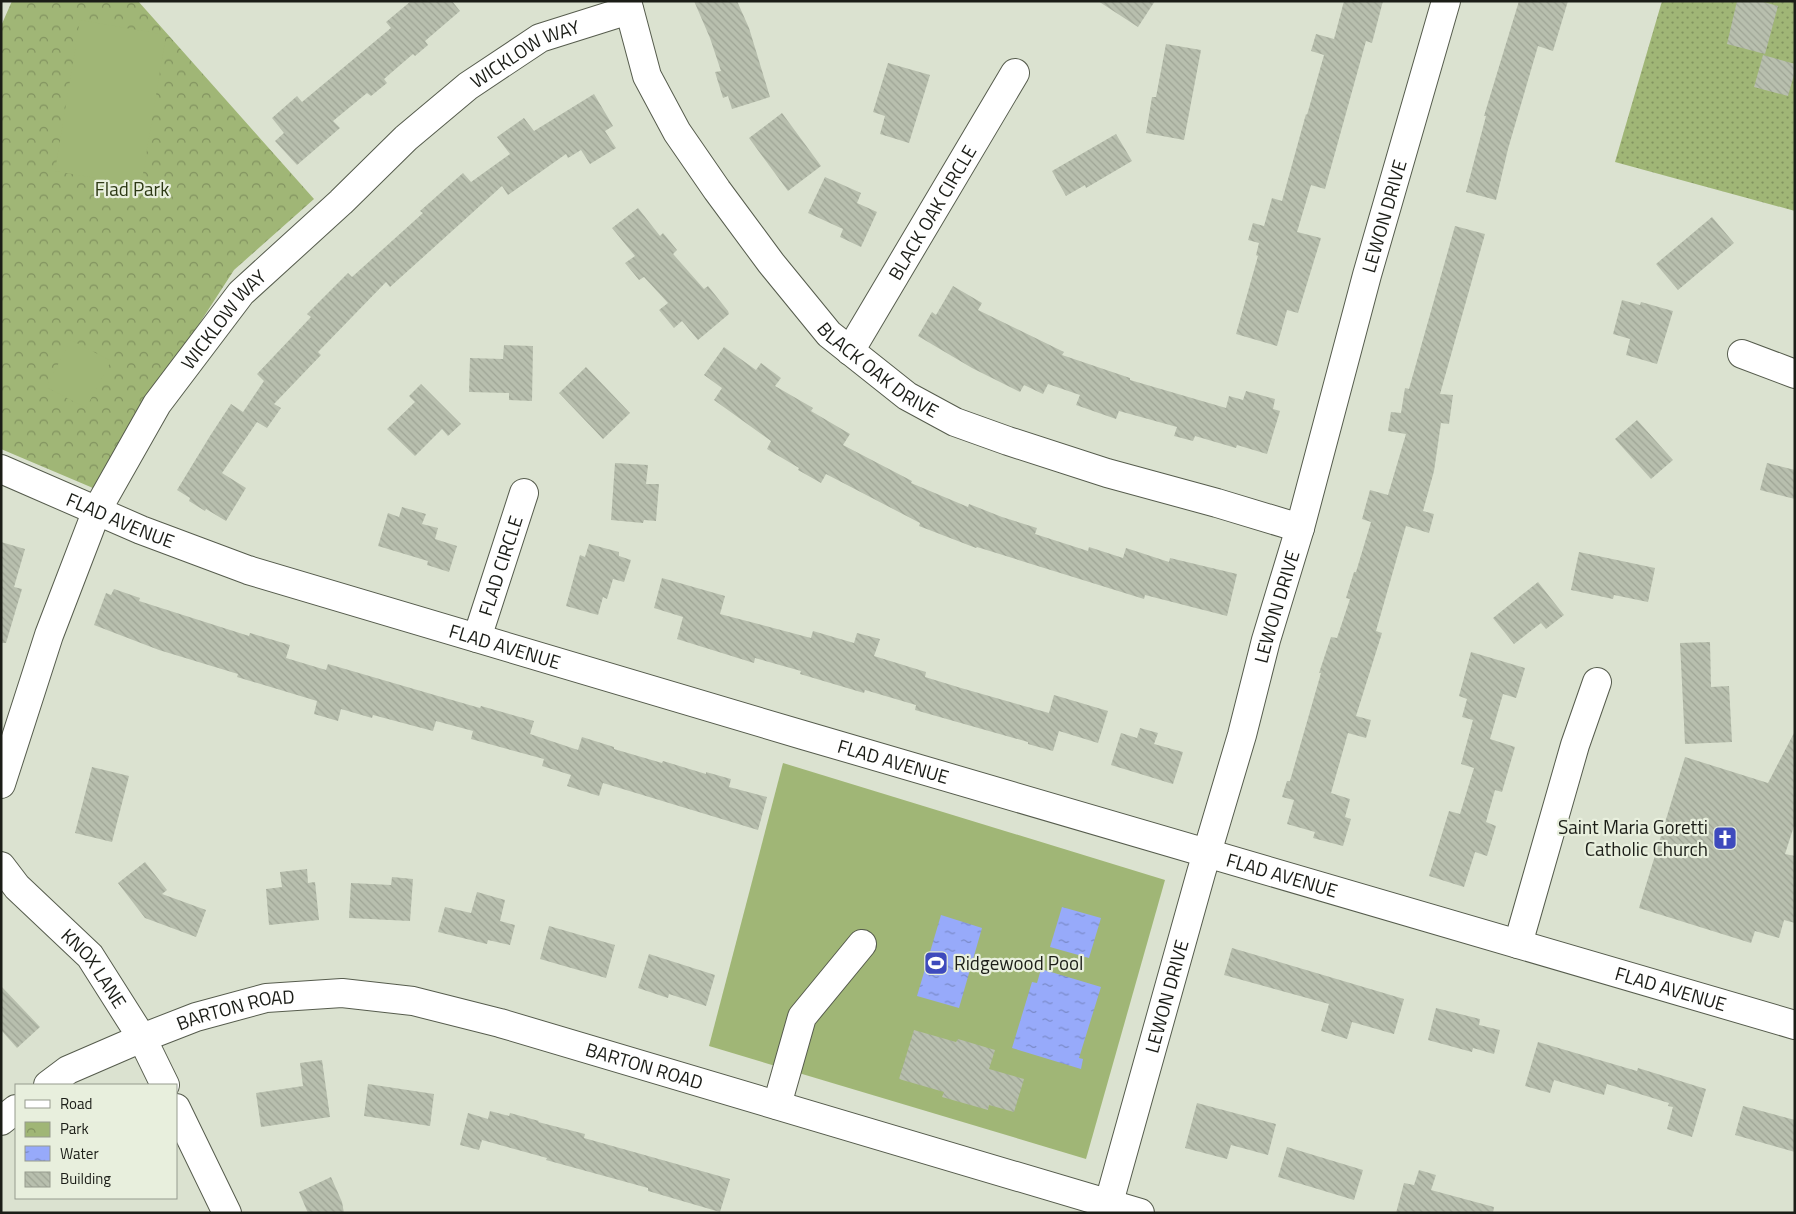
<svg xmlns="http://www.w3.org/2000/svg" width="1796" height="1214" font-family="'Titillium Web',sans-serif">
<style>
.grass{fill:url(#grass-dots)}
.park{fill:url(#park-crowns)}
.pitch{fill:#a0b676}
.water{fill:url(#water-ripples)}
.building{fill:url(#building-back-hatch)}
.lines{fill:none;stroke-linecap:round;stroke-linejoin:round}
.minor-casing{stroke:#565c4d;stroke-width:30}
.minor{stroke:#fff;stroke-width:28}
.labels{text-anchor:middle;stroke-width:4.5;stroke-linejoin:round;paint-order:stroke}
.street-label{font-size:19px;fill:#1b1d17;stroke:#e8efdd}
.park-label{font-size:19px;fill:#2d3915;stroke:#e8efdd}
.poi-label{font-size:19px;fill:#1b1d17;stroke:#e8efdd;text-anchor:end}
</style>
<defs>
<pattern id="grass-dots" width="8" height="8" patternUnits="userSpaceOnUse" patternTransform="scale(1.25)"><rect width="8" height="8" fill="#a0b676"/><path d="M2 2h.1M6 6h.1" fill="none" stroke="#829360" stroke-width="1.8" stroke-linecap="round"/></pattern>
<pattern id="park-crowns" width="20" height="18" patternUnits="userSpaceOnUse" patternTransform="scale(1.25)"><rect width="20" height="18" fill="#a0b676"/><path d="M2 6a3 3 0 1 1 6 0M12 15a3 3 0 1 1 6 0" fill="none" stroke="#829360"/></pattern>
<pattern id="water-ripples" width="26" height="14" patternUnits="userSpaceOnUse" patternTransform="scale(1.25)"><rect width="26" height="14" fill="#97aafa"/><path d="M2 4q2-2 4 0t4 0M15 11q2-2 4 0t4 0" fill="none" stroke="#7a8ac9"/></pattern>
<pattern id="building-back-hatch" width="6" height="6" patternUnits="userSpaceOnUse" patternTransform="scale(1.25)"><rect width="6" height="6" fill="#b8bfae"/><path d="M-1 5l2 2M0 0l6 6M5-1l2 2" fill="none" stroke="#9ea495"/></pattern>
</defs>
<rect width="100%" height="100%" fill="#dbe2d0"/>
<path class="grass" d="M 1662,1 L 1795,1 L 1795,211 L 1615,162 Z"/>
<path class="park" d="M 12,1 L 138,1 L 314,199 L 234,270 L 93,488 L 1,449 L 1,26 Z"/>
<g class="pitch">
<path d="M 80,20 L 166,35 L 141,186 L 55,171 Z"/>
<path d="M 71,340 L 111,361 L 86,408 L 46,387 Z"/>
<path d="M 783,763 L 1165,880 L 1086,1159 L 709,1046 Z"/>
</g>
<g class="water">
<path d="M 1062,907 L 1101,918 L 1089,958 L 1050,947 Z"/>
<path d="M 941,915 L 982,928 L 959,1008 L 917,996 Z"/>
<path d="M 1041,969 L 1101,987 L 1079,1058 L 1083,1059 L 1081,1069 L 1012,1048 L 1032,982 L 1037,983 Z"/>
</g>
<g class="building">
<path d="M 411,1 L 452,1 L 460,11 L 425,41 L 428,45 L 415,56 L 413,54 L 384,79 L 387,83 L 371,96 L 367,93 L 333,121 L 340,128 L 297,165 L 275,141 L 284,133 L 272,118 L 297,96 L 302,102 L 391,28 L 386,22 Z"/>
<path d="M 694,1 L 737,1 L 749,28 L 770,97 L 732,109 L 728,96 L 723,98 L 715,72 L 721,71 L 710,38 Z"/>
<path d="M 1098,1 L 1155,1 L 1138,27 Z"/>
<path d="M 1344,1 L 1383,1 L 1372,43 L 1366,41 L 1325,189 L 1311,185 L 1297,232 L 1321,238 L 1298,313 L 1287,310 L 1277,346 L 1236,334 L 1258,256 L 1256,255 L 1259,243 L 1248,240 L 1253,223 L 1264,226 L 1272,198 L 1282,201 L 1306,114 L 1307,115 L 1324,55 L 1311,51 L 1316,34 L 1334,39 Z"/>
<path d="M 1519,1 L 1568,1 L 1553,51 L 1538,46 L 1508,149 L 1496,200 L 1466,192 L 1486,116 L 1484,116 Z"/>
<path d="M 1737,1 L 1760,1 L 1778,6 L 1765,54 L 1727,44 Z"/>
<path d="M 1166,44 L 1201,50 L 1184,140 L 1146,133 L 1152,97 L 1156,97 Z"/>
<path d="M 1763,55 L 1795,64 L 1795,71 L 1788,96 L 1754,87 Z"/>
<path d="M 888,63 L 930,75 L 909,143 L 880,134 L 885,116 L 873,112 Z"/>
<path d="M 594,94 L 613,126 L 605,131 L 616,148 L 590,164 L 581,150 L 568,158 L 566,154 L 508,195 L 502,186 L 390,287 L 386,282 L 318,352 L 321,355 L 274,404 L 281,408 L 267,428 L 257,422 L 222,473 L 246,488 L 226,521 L 206,509 L 205,511 L 189,501 L 190,498 L 177,490 L 210,436 L 231,404 L 243,412 L 264,381 L 257,374 L 311,317 L 307,314 L 348,273 L 352,277 L 423,213 L 420,211 L 463,173 L 471,182 L 510,154 L 497,137 L 524,118 L 534,131 Z"/>
<path d="M 782,113 L 821,166 L 788,191 L 749,138 Z"/>
<path d="M 1116,134 L 1132,161 L 1086,188 L 1085,185 L 1066,196 L 1052,171 Z"/>
<path d="M 825,177 L 861,193 L 857,203 L 877,212 L 861,247 L 840,237 L 843,229 L 808,213 Z"/>
<path d="M 638,208 L 660,236 L 663,233 L 677,250 L 673,254 L 704,289 L 708,286 L 728,311 L 729,314 L 698,340 L 682,321 L 674,328 L 659,310 L 668,303 L 644,277 L 639,280 L 625,263 L 635,256 L 612,228 Z"/>
<path d="M 1712,217 L 1734,243 L 1678,290 L 1656,264 Z"/>
<path d="M 1455,226 L 1485,234 L 1440,394 L 1453,395 L 1449,424 L 1441,423 L 1434,471 L 1423,511 L 1434,514 L 1429,533 L 1406,526 L 1376,631 L 1382,633 L 1356,716 L 1371,720 L 1366,738 L 1348,733 L 1331,793 L 1350,799 L 1345,817 L 1351,819 L 1343,846 L 1313,838 L 1315,832 L 1287,824 L 1294,800 L 1282,797 L 1287,781 L 1290,781 L 1321,673 L 1319,673 L 1331,637 L 1337,638 L 1350,599 L 1346,598 L 1354,572 L 1356,572 L 1371,522 L 1362,519 L 1370,490 L 1388,495 L 1406,434 L 1388,431 L 1391,412 L 1401,413 L 1405,388 L 1409,389 Z"/>
<path d="M 953,286 L 982,303 L 978,310 L 1064,352 L 1062,355 L 1130,378 L 1130,380 L 1226,408 L 1229,396 L 1243,400 L 1246,391 L 1275,399 L 1273,409 L 1280,411 L 1267,454 L 1237,445 L 1236,448 L 1195,436 L 1193,441 L 1174,436 L 1177,427 L 1119,411 L 1116,419 L 1076,405 L 1080,395 L 1048,384 L 1043,394 L 1024,385 L 1020,392 L 972,368 L 918,336 L 932,312 L 936,315 Z"/>
<path d="M 1622,300 L 1640,305 L 1641,302 L 1673,311 L 1657,364 L 1626,355 L 1630,339 L 1613,334 Z"/>
<path d="M 504,345 L 533,346 L 532,401 L 509,400 L 509,393 L 469,392 L 470,358 L 503,359 Z"/>
<path d="M 724,347 L 756,370 L 761,363 L 781,378 L 775,386 L 813,408 L 811,411 L 850,434 L 843,445 L 912,481 L 911,483 L 968,507 L 969,504 L 1002,517 L 1037,528 L 1035,534 L 1088,551 L 1089,547 L 1123,558 L 1126,548 L 1169,562 L 1170,558 L 1237,574 L 1227,616 L 1145,595 L 1144,599 L 977,547 L 976,548 L 919,526 L 920,523 L 826,474 L 821,483 L 798,470 L 799,468 L 767,449 L 771,441 L 714,400 L 722,388 L 704,375 Z"/>
<path d="M 586,367 L 630,413 L 603,439 L 559,393 Z"/>
<path d="M 421,384 L 461,424 L 448,436 L 442,429 L 415,456 L 387,429 L 415,402 L 409,396 Z"/>
<path d="M 1637,420 L 1673,460 L 1651,479 L 1615,439 Z"/>
<path d="M 615,463 L 648,465 L 646,484 L 659,484 L 656,521 L 644,520 L 643,523 L 611,520 Z"/>
<path d="M 1767,463 L 1795,470 L 1795,499 L 1760,490 Z"/>
<path d="M 402,507 L 426,514 L 422,524 L 438,528 L 435,539 L 457,546 L 449,572 L 427,565 L 428,561 L 378,546 L 388,513 L 399,517 Z"/>
<path d="M 1,542 L 25,549 L 14,587 L 22,589 L 6,643 L 1,643 Z"/>
<path d="M 589,544 L 619,552 L 619,556 L 631,560 L 624,582 L 613,579 L 607,599 L 603,597 L 598,615 L 566,606 L 580,555 L 585,557 Z"/>
<path d="M 1579,552 L 1655,568 L 1648,602 L 1614,595 L 1613,599 L 1571,590 Z"/>
<path d="M 662,578 L 725,596 L 720,614 L 811,638 L 813,631 L 854,643 L 857,633 L 880,639 L 874,656 L 926,672 L 925,677 L 961,688 L 1049,713 L 1054,695 L 1108,711 L 1098,743 L 1059,731 L 1053,751 L 1028,744 L 1028,742 L 915,710 L 916,705 L 865,690 L 864,693 L 800,674 L 801,671 L 755,658 L 754,663 L 677,639 L 683,617 L 654,608 Z"/>
<path d="M 1538,582 L 1564,615 L 1546,629 L 1541,623 L 1514,644 L 1493,618 Z"/>
<path d="M 114,589 L 140,598 L 139,601 L 249,636 L 250,633 L 290,645 L 286,658 L 326,670 L 328,664 L 438,696 L 480,708 L 481,706 L 534,721 L 530,734 L 578,750 L 582,737 L 614,747 L 614,749 L 662,763 L 663,761 L 706,774 L 706,772 L 731,779 L 729,787 L 767,797 L 758,830 L 603,783 L 599,796 L 567,786 L 571,775 L 542,766 L 544,759 L 471,739 L 473,731 L 436,721 L 433,731 L 373,715 L 372,718 L 341,709 L 338,721 L 314,714 L 317,701 L 237,677 L 238,674 L 159,650 L 94,625 L 106,593 L 111,595 Z"/>
<path d="M 1710,642 L 1711,687 L 1729,686 L 1732,742 L 1685,744 L 1680,643 Z"/>
<path d="M 1471,652 L 1525,668 L 1516,698 L 1503,694 L 1490,739 L 1515,747 L 1502,792 L 1495,790 L 1486,822 L 1496,826 L 1487,856 L 1475,852 L 1464,887 L 1429,876 L 1449,811 L 1460,814 L 1474,768 L 1461,764 L 1473,720 L 1462,717 L 1467,699 L 1459,696 Z"/>
<path d="M 1140,728 L 1158,733 L 1154,744 L 1183,752 L 1173,784 L 1111,765 L 1121,733 L 1137,738 Z"/>
<path d="M 1795,731 L 1795,823 L 1785,854 L 1795,856 L 1795,923 L 1784,920 L 1779,938 L 1755,931 L 1751,943 L 1639,908 L 1685,757 L 1768,783 Z"/>
<path d="M 92,767 L 129,776 L 112,842 L 75,833 Z"/>
<path d="M 145,862 L 167,890 L 162,894 L 206,910 L 196,937 L 145,918 L 118,883 Z"/>
<path d="M 307,869 L 308,883 L 315,882 L 319,920 L 269,925 L 266,889 L 282,887 L 280,872 Z"/>
<path d="M 392,877 L 413,879 L 410,921 L 349,918 L 351,883 L 391,885 Z"/>
<path d="M 477,892 L 505,900 L 500,921 L 515,925 L 510,945 L 488,940 L 487,944 L 438,932 L 445,907 L 471,913 Z"/>
<path d="M 549,926 L 615,945 L 606,978 L 540,959 Z"/>
<path d="M 1232,948 L 1404,999 L 1394,1034 L 1352,1022 L 1347,1039 L 1321,1031 L 1329,1004 L 1224,975 Z"/>
<path d="M 649,954 L 715,975 L 706,1006 L 669,994 L 668,998 L 638,988 Z"/>
<path d="M 1,986 L 40,1027 L 17,1048 L 1,1030 Z"/>
<path d="M 1436,1008 L 1480,1019 L 1479,1025 L 1500,1030 L 1494,1054 L 1473,1048 L 1472,1052 L 1428,1040 Z"/>
<path d="M 914,1030 L 956,1042 L 958,1039 L 995,1050 L 989,1069 L 1024,1079 L 1014,1112 L 989,1105 L 988,1110 L 942,1097 L 944,1092 L 899,1079 Z"/>
<path d="M 1538,1042 L 1637,1071 L 1638,1068 L 1706,1089 L 1692,1137 L 1667,1129 L 1673,1107 L 1668,1106 L 1669,1103 L 1607,1084 L 1604,1095 L 1554,1080 L 1550,1093 L 1525,1086 Z"/>
<path d="M 322,1060 L 330,1117 L 261,1127 L 256,1093 L 303,1086 L 300,1063 Z"/>
<path d="M 368,1084 L 434,1094 L 430,1126 L 364,1116 Z"/>
<path d="M 1197,1103 L 1276,1124 L 1268,1155 L 1231,1145 L 1227,1159 L 1185,1148 Z"/>
<path d="M 1743,1106 L 1795,1120 L 1795,1152 L 1735,1135 Z"/>
<path d="M 490,1111 L 509,1116 L 510,1113 L 539,1121 L 538,1122 L 585,1134 L 584,1138 L 730,1179 L 720,1212 L 648,1191 L 648,1188 L 546,1160 L 547,1158 L 482,1140 L 479,1150 L 460,1145 L 468,1113 L 488,1119 Z"/>
<path d="M 1287,1147 L 1363,1170 L 1354,1200 L 1278,1177 Z"/>
<path d="M 1419,1170 L 1436,1175 L 1431,1190 L 1494,1207 L 1493,1213 L 1396,1213 L 1404,1183 L 1414,1185 Z"/>
<path d="M 331,1177 L 342,1202 L 344,1213 L 308,1213 L 299,1192 Z"/>
</g>
<g class="lines">
<g class="minor-casing">
<g id="minor">
<path id="s1" d="M 627,1 L 647,76 L 677,132 L 717,190 L 771,263 L 829,334 L 907,396 L 955,422 L 1008,441 L 1107,473 L 1217,503 L 1300,528"/>
<path id="s2" d="M 850,351 L 1015,73"/>
<path d="M 1742,354 L 1795,374"/>
<path id="s3" d="M 1,469 L 141,530 L 248,570 L 803,735 L 1795,1025"/>
<path id="s4" d="M 477,638 L 524,493"/>
<path id="s5" d="M 1,784 L 49,635 L 97,510 L 157,404 L 241,293 L 341,202 L 406,138 L 468,86 L 540,38 L 629,10"/>
<path id="s6" d="M 1,866 L 17,887 L 90,956 L 142,1038 L 165,1085"/>
<path d="M 1518,944 L 1575,745 L 1597,682"/>
<path id="s7" d="M 48,1085 L 68,1070 L 142,1038 L 196,1017 L 266,998 L 342,993 L 413,1001 L 500,1023 L 1140,1213"/>
<path d="M 777,1105 L 802,1017 L 862,944"/>
<path d="M 176,1108 L 227,1213"/>
<path d="M 1,1121 L 16,1109"/>
<path id="s8" d="M 1106,1213 L 1201,873 L 1242,735 L 1266,640 L 1300,528 L 1367,275 L 1446,1"/>
</g>
</g>
<use href="#minor" class="minor"/>
</g>
<defs>
<g id="church-square" transform="scale(1.25)"><rect x="-9" y="-9" width="18" height="18" rx="4" fill="#3e4abd" stroke="#e8efdd"/><path d="M-1.2-6h2.4v3.5h3.3v2.4h-3.3V6h-2.4V-.1h-3.3v-2.4h3.3Z" fill="#fff"/></g>
<g id="stadium-square" transform="scale(1.25)"><rect x="-9" y="-9" width="18" height="18" rx="4" fill="#3e4abd" stroke="#e8efdd"/><path d="M0-5a6.5 5 0 1 0 0 10a6.5 5 0 1 0 0-10ZM-3.5-1.8h7v3.6h-7Z" fill="#fff"/></g>
</defs>
<g fill-rule="evenodd">
<use href="#church-square" x="1725" y="838"/>
<use href="#stadium-square" x="936" y="963"/>
</g>
<g class="labels">
<g class="street-label">
<text dy="7" stroke="none"><textPath href="#s5" startOffset="925">WICKLOW WAY</textPath></text>
<text dy="7" stroke="none"><textPath href="#s2" startOffset="161">BLACK OAK CIRCLE</textPath></text>
<text dy="7" stroke="none"><textPath href="#s8" startOffset="1035">LEWON DRIVE</textPath></text>
<text dy="7" stroke="none"><textPath href="#s5" startOffset="520">WICKLOW WAY</textPath></text>
<text dy="7" stroke="none"><textPath href="#s1" startOffset="455">BLACK OAK DRIVE</textPath></text>
<text dy="7" stroke="none"><textPath href="#s3" startOffset="130">FLAD AVENUE</textPath></text>
<text dy="7" stroke="none"><textPath href="#s4" startOffset="76">FLAD CIRCLE</textPath></text>
<text dy="7" stroke="none"><textPath href="#s8" startOffset="630">LEWON DRIVE</textPath></text>
<text dy="7" stroke="none"><textPath href="#s3" startOffset="535">FLAD AVENUE</textPath></text>
<text dy="7" stroke="none"><textPath href="#s3" startOffset="940">FLAD AVENUE</textPath></text>
<text dy="7" stroke="none"><textPath href="#s3" startOffset="1345">FLAD AVENUE</textPath></text>
<text dy="7" stroke="none"><textPath href="#s6" startOffset="139">KNOX LANE</textPath></text>
<text dy="7" stroke="none"><textPath href="#s3" startOffset="1750">FLAD AVENUE</textPath></text>
<text dy="7" stroke="none"><textPath href="#s8" startOffset="225">LEWON DRIVE</textPath></text>
<text dy="7" stroke="none"><textPath href="#s7" startOffset="204">BARTON ROAD</textPath></text>
<text dy="7" stroke="none"><textPath href="#s7" startOffset="624">BARTON ROAD</textPath></text>
</g>
<g class="park-label">
<text x="132" y="196">Flad Park</text>
</g>
<g class="poi-label">
<text x="1708" y="834">Saint Maria Goretti<tspan x="1708" dy="22">Catholic Church</tspan></text>
<text x="954" y="970" text-anchor="start">Ridgewood Pool</text>
</g>
</g>
<rect width="1796" height="1214" fill="none" stroke="#1b1d17" stroke-width="5"/>
<rect x="15" y="1084" width="162" height="115" fill="#e8efdd" stroke="#969b8e"/>
<rect x="25" y="1100" width="25" height="8" fill="#ffffff" stroke="#969b8e"/>
<text x="60" y="1109" font-size="15" fill="#1b1d17">Road</text>
<rect x="25" y="1122" width="25" height="15" fill="url(#park-crowns)" stroke="#969b8e"/>
<text x="60" y="1134" font-size="15" fill="#1b1d17">Park</text>
<rect x="25" y="1146" width="25" height="15" fill="url(#water-ripples)" stroke="#969b8e"/>
<text x="60" y="1159" font-size="15" fill="#1b1d17">Water</text>
<rect x="25" y="1172" width="25" height="15" fill="url(#building-back-hatch)" stroke="#969b8e"/>
<text x="60" y="1184" font-size="15" fill="#1b1d17">Building</text>
</svg>
